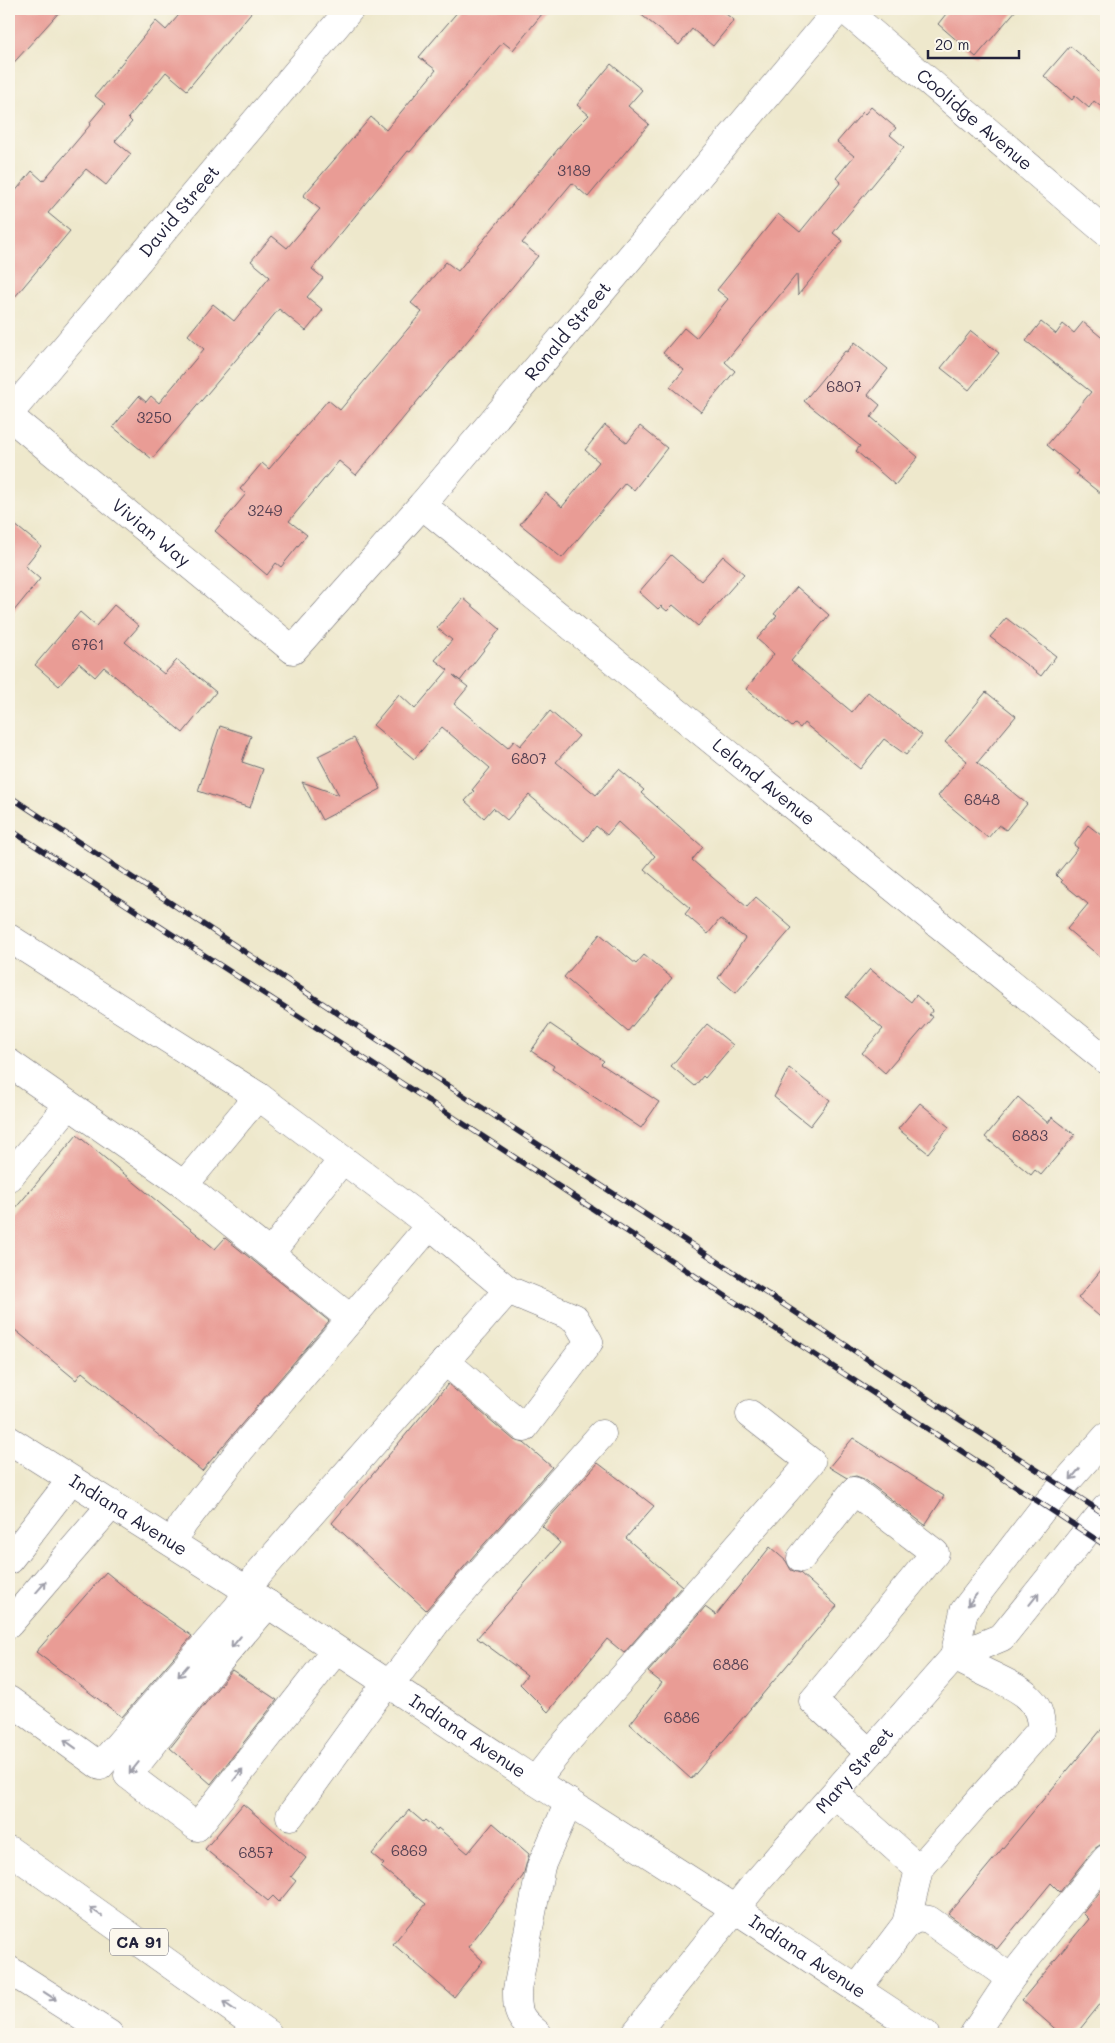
<svg xmlns="http://www.w3.org/2000/svg" width="1115" height="2043" font-family="Mali,sans-serif">
<style>
.building{fill:#e99c95}
.lines{fill:none;stroke-linecap:round;stroke-linejoin:round}
.minor-casing{stroke:#69676e;stroke-width:29}
.major-casing{stroke:#69676e;stroke-width:29}
.highway-casing{stroke:#69676e;stroke-width:29}
.minor{stroke:#fff;stroke-width:28}
.major{stroke:#fff;stroke-width:28}
.highway{stroke:#fff;stroke-width:28}
.rail-casing{stroke:#22223b;stroke-width:5.5}
.rail{stroke:#fbf7ec;stroke-width:4;stroke-dasharray:11;stroke-linecap:butt}
.oneway{stroke:#9c9ca7}
.labels{text-anchor:middle;stroke-width:4.5;stroke-linejoin:round;paint-order:stroke}
.number-label{font-size:15px;fill:#544052}
.shield{fill:#fbf7ec;stroke:#636270;stroke-width:1}
.shield-label{font-size:16px;font-weight:bold;fill:#22223b}
.street-label{font-size:18px;fill:#22223b;stroke:#fbf7ec}
</style>
<rect width="100%" height="100%" fill="#fbf7ec"/>
<filter id="ink" filterUnits="userSpaceOnUse"><feTurbulence type="fractalNoise" baseFrequency=".02" numOctaves="2"/><feDisplacementMap in="SourceGraphic" scale="10" xChannelSelector="R" yChannelSelector="G"/><feConvolveMatrix kernelMatrix="1 2 1 2 8 2 1 2 1" color-interpolation-filters="sRGB"/></filter>
<filter id="wash" filterUnits="userSpaceOnUse"><feTurbulence type="fractalNoise" baseFrequency=".0096" numOctaves="4" result="noise"/><feDisplacementMap in="SourceGraphic" scale="20" xChannelSelector="R" yChannelSelector="G"/><feGaussianBlur stdDeviation="1.12" result="paint"/><feColorMatrix in="noise" values="0 0 0 0 0 0 0 0 0 0 0 0 0 0 0 0 0 1.4 0 .05"/><feComposite in="paint" operator="in"/></filter>
<g filter="url(#wash)">
<rect width="100%" height="100%" fill="#eee8cc"/>
<g id="blocks">
<g class="building">
<path d="M 9,9 L 62,9 L 9,68 Z"/>
<path d="M 184,9 L 254,9 L 187,90 L 166,72 L 128,118 L 132,122 L 115,141 L 131,154 L 106,185 L 86,169 L 48,213 L 70,231 L 9,304 L 9,199 L 32,171 L 43,181 L 91,124 L 90,122 L 105,104 L 95,96 L 156,21 L 166,30 Z"/>
<path d="M 460,9 L 546,9 L 513,50 L 503,42 L 410,152 L 408,151 L 312,269 L 323,278 L 307,297 L 323,310 L 306,331 L 279,309 L 152,459 L 113,427 L 139,396 L 146,402 L 151,396 L 159,403 L 204,349 L 188,335 L 213,304 L 234,321 L 270,277 L 251,261 L 272,236 L 287,248 L 320,209 L 303,196 L 371,117 L 386,130 L 436,70 L 419,57 Z"/>
<path d="M 634,9 L 719,9 L 734,20 L 713,46 L 692,29 L 679,45 Z"/>
<path d="M 950,9 L 1017,9 L 976,57 L 938,24 Z"/>
<path d="M 1070,46 L 1106,76 L 1106,111 L 1094,101 L 1089,108 L 1075,96 L 1072,100 L 1044,76 Z"/>
<path d="M 611,64 L 642,90 L 628,106 L 649,124 L 588,197 L 572,183 L 522,243 L 538,256 L 356,475 L 339,461 L 289,521 L 307,535 L 281,567 L 276,563 L 267,575 L 215,531 L 246,494 L 240,489 L 262,463 L 269,469 L 328,400 L 340,410 L 422,312 L 411,303 L 446,262 L 458,271 L 571,133 L 589,115 L 577,105 Z"/>
<path d="M 871,107 L 896,128 L 890,135 L 904,147 L 833,233 L 843,241 L 798,295 L 797,274 L 725,362 L 735,371 L 701,412 L 670,387 L 684,370 L 663,353 L 684,328 L 696,338 L 728,299 L 717,290 L 778,214 L 800,232 L 841,182 L 836,178 L 854,156 L 837,142 L 863,112 L 865,114 Z"/>
<path d="M 1041,322 L 1056,334 L 1063,324 L 1074,333 L 1083,322 L 1106,341 L 1106,498 L 1076,474 L 1078,471 L 1047,445 L 1091,392 L 1026,341 Z"/>
<path d="M 971,331 L 999,353 L 969,390 L 941,368 Z"/>
<path d="M 855,342 L 888,369 L 868,395 L 880,405 L 871,417 L 918,457 L 895,485 L 856,451 L 860,446 L 804,401 L 845,351 L 847,352 Z"/>
<path d="M 605,425 L 627,443 L 640,426 L 667,448 L 634,490 L 625,483 L 562,558 L 520,524 L 546,493 L 562,507 L 599,462 L 585,450 Z"/>
<path d="M 9,520 L 41,546 L 25,566 L 40,579 L 9,617 Z"/>
<path d="M 671,555 L 701,581 L 723,556 L 744,574 L 698,626 L 673,605 L 667,611 L 661,606 L 658,609 L 639,592 Z"/>
<path d="M 797,587 L 829,615 L 791,661 L 852,712 L 868,692 L 922,735 L 906,755 L 884,739 L 860,769 L 804,723 L 800,728 L 795,724 L 792,727 L 746,689 L 774,654 L 757,639 L 777,616 L 774,614 Z"/>
<path d="M 463,598 L 500,629 L 460,681 L 453,675 L 468,687 L 454,704 L 508,748 L 514,741 L 520,746 L 550,711 L 579,736 L 556,762 L 596,795 L 619,769 L 644,790 L 641,793 L 703,847 L 692,860 L 747,907 L 756,897 L 792,928 L 736,993 L 718,978 L 745,938 L 720,919 L 708,934 L 685,914 L 690,908 L 644,869 L 655,856 L 618,822 L 607,835 L 596,826 L 584,841 L 529,795 L 507,820 L 493,808 L 484,818 L 465,801 L 474,791 L 472,790 L 490,768 L 442,727 L 414,759 L 373,725 L 399,694 L 415,709 L 448,670 L 435,660 L 452,640 L 437,628 Z"/>
<path d="M 114,605 L 139,626 L 125,642 L 164,674 L 177,660 L 216,692 L 183,733 L 104,667 L 95,677 L 79,663 L 59,686 L 35,665 L 80,612 L 96,626 Z"/>
<path d="M 1006,618 L 1056,656 L 1041,676 L 990,637 Z"/>
<path d="M 986,692 L 1016,716 L 977,763 L 1027,804 L 1006,830 L 999,825 L 988,838 L 938,796 L 967,761 L 945,742 Z"/>
<path d="M 220,726 L 251,736 L 242,762 L 263,769 L 250,808 L 198,791 Z"/>
<path d="M 354,738 L 381,789 L 322,820 L 302,782 L 339,795 L 318,756 Z"/>
<path d="M 1088,825 L 1106,839 L 1106,962 L 1067,929 L 1088,904 L 1061,882 L 1062,881 L 1056,875 L 1078,848 L 1074,845 Z"/>
<path d="M 600,934 L 636,964 L 644,955 L 672,978 L 628,1031 L 564,977 Z"/>
<path d="M 870,969 L 911,1002 L 916,995 L 933,1010 L 929,1015 L 933,1017 L 885,1073 L 862,1053 L 883,1029 L 846,997 Z"/>
<path d="M 550,1024 L 604,1061 L 601,1064 L 659,1102 L 641,1128 L 552,1069 L 554,1066 L 531,1051 Z"/>
<path d="M 707,1024 L 733,1045 L 705,1078 L 703,1076 L 695,1086 L 671,1066 Z"/>
<path d="M 789,1068 L 830,1100 L 810,1126 L 774,1097 Z"/>
<path d="M 1018,1097 L 1048,1123 L 1052,1117 L 1075,1135 L 1041,1175 L 1035,1170 L 1031,1175 L 985,1137 Z"/>
<path d="M 920,1103 L 949,1127 L 928,1153 L 898,1129 Z"/>
<path d="M 77,1135 L 215,1249 L 225,1238 L 329,1321 L 202,1471 L 82,1372 L 76,1380 L 9,1325 L 9,1216 Z"/>
<path d="M 1106,1264 L 1106,1322 L 1078,1298 Z"/>
<path d="M 448,1384 L 514,1440 L 524,1443 L 552,1467 L 426,1610 L 332,1523 Z"/>
<path d="M 853,1438 L 944,1496 L 925,1525 L 864,1479 L 856,1476 L 847,1478 L 829,1467 Z"/>
<path d="M 598,1463 L 654,1506 L 626,1538 L 682,1586 L 624,1653 L 607,1639 L 548,1712 L 520,1684 L 527,1675 L 477,1638 L 560,1543 L 542,1526 Z"/>
<path d="M 770,1547 L 786,1561 L 791,1570 L 800,1573 L 837,1606 L 691,1779 L 630,1724 L 662,1683 L 648,1672 L 705,1607 L 716,1615 Z"/>
<path d="M 106,1572 L 140,1600 L 192,1636 L 122,1717 L 36,1652 Z"/>
<path d="M 232,1670 L 277,1700 L 211,1784 L 170,1748 Z"/>
<path d="M 1106,1724 L 1106,1844 L 1100,1845 L 1094,1849 L 1060,1892 L 1051,1883 L 997,1949 L 948,1914 Z"/>
<path d="M 243,1804 L 306,1858 L 291,1877 L 296,1881 L 279,1902 L 273,1896 L 268,1901 L 205,1849 Z"/>
<path d="M 409,1810 L 423,1822 L 425,1820 L 437,1830 L 438,1828 L 468,1853 L 493,1823 L 529,1854 L 523,1876 L 468,1947 L 483,1961 L 454,1997 L 393,1944 L 426,1904 L 381,1867 L 384,1864 L 372,1854 Z"/>
<path d="M 1106,1884 L 1106,1997 L 1076,2034 L 1061,2034 L 1022,2000 L 1089,1919 L 1083,1913 Z"/>
</g>
</g>
</g>
<g filter="url(#ink)">
<use href="#blocks" fill-opacity="0" stroke="#69676e" stroke-width="1"/>
<g class="lines">
<g class="minor-casing">
<g id="minor">
<path id="s1" d="M 844,9 L 1106,232"/>
<path id="s2" d="M 9,414 L 350,9"/>
<path id="s3" d="M 9,416 L 293,650 L 422,505 L 839,9"/>
<path id="s4" d="M 422,505 L 1106,1060"/>
<path d="M 9,938 L 258,1096"/>
<path d="M 9,1063 L 184,1185 L 258,1096 L 430,1225 L 241,1449 L 183,1524 L 173,1543"/>
<path d="M 9,1177 L 68,1106"/>
<path d="M 184,1185 L 351,1319"/>
<path d="M 270,1254 L 342,1160"/>
<path d="M 445,1361 L 524,1428 L 589,1342 L 575,1318 L 508,1290"/>
<path d="M 801,1558 L 854,1491 L 935,1553 L 813,1701 L 870,1753"/>
<path d="M 9,1560 L 71,1480"/>
<path d="M 268,1604 L 216,1665 L 128,1775 L 197,1827 L 336,1650"/>
<path d="M 9,1624 L 112,1504"/>
<path d="M 954,1657 L 964,1611 L 1045,1506 L 1106,1437"/>
<path d="M 9,1700 L 100,1766 L 237,1608 L 258,1574 L 508,1290 L 430,1225"/>
<path d="M 535,1781 L 562,1747 L 811,1462 L 750,1414"/>
<path d="M 835,1794 L 919,1869"/>
<path d="M 290,1816 L 376,1697 L 402,1669 L 438,1620 L 602,1434"/>
<path id="s5" d="M 755,1884 L 954,1657 L 1002,1637 L 1106,1508"/>
<path d="M 906,1924 L 919,1869 L 1041,1730 C 1042,1698 1019,1689 993,1676 C 980,1670 967,1663 954,1657"/>
<path d="M 857,1989 L 906,1924 L 918,1918 L 929,1920 L 1011,1978"/>
<path d="M 538,2034 C 519,2018 517,2015 517,1990 L 541,1866 L 569,1802"/>
<path d="M 974,2034 L 1011,1978 L 1106,1859"/>
</g>
</g>
<g class="major-casing">
<g id="major">
<path id="s6" d="M 9,1440 L 248,1591 L 535,1781 L 735,1909 L 925,2034"/>
<path d="M 635,2034 L 755,1884"/>
</g>
</g>
<g class="highway-casing">
<g id="highway">
<path d="M 9,1850 L 268,2034"/>
<path d="M 9,1970 L 109,2034"/>
</g>
</g>
<use href="#minor" class="minor"/>
<use href="#major" class="major"/>
<use href="#highway" class="highway"/>
<g class="rail-casing">
<g id="rail">
<path d="M 9,796 L 366,1032 L 1106,1515"/>
<path d="M 9,829 L 342,1044 L 1106,1546"/>
</g>
</g>
<use href="#rail" class="rail"/>
</g>
<defs><path id="oneway-shaft" d="M-6 0H5M1.5-3L5.5 0L1.5 3" fill="none" stroke-width="1.6" stroke-linecap="round" stroke-linejoin="round" transform="scale(1.25)"/></defs>
<g class="oneway">
<use href="#oneway-shaft" transform="translate(1075 1474) rotate(130)"/>
<use href="#oneway-shaft" transform="translate(41 1587) rotate(-49)"/>
<use href="#oneway-shaft" transform="translate(1034 1599) rotate(-51)"/>
<use href="#oneway-shaft" transform="translate(972 1600) rotate(128)"/>
<use href="#oneway-shaft" transform="translate(236 1642) rotate(130)"/>
<use href="#oneway-shaft" transform="translate(183 1671) rotate(131)"/>
<use href="#oneway-shaft" transform="translate(70 1744) rotate(-144)"/>
<use href="#oneway-shaft" transform="translate(134 1768) rotate(129)"/>
<use href="#oneway-shaft" transform="translate(238 1775) rotate(-52)"/>
<use href="#oneway-shaft" transform="translate(96 1912) rotate(-145)"/>
<use href="#oneway-shaft" transform="translate(50 1996) rotate(33)"/>
<use href="#oneway-shaft" transform="translate(229 2006) rotate(-145)"/>
</g>
</g>
<g class="labels">
<g class="number-label">
<text x="574" y="176">3189</text>
<text x="844" y="392">6807</text>
<text x="154" y="423">3250</text>
<text x="265" y="516">3249</text>
<text x="88" y="650">6761</text>
<text x="529" y="764">6807</text>
<text x="982" y="805">6848</text>
<text x="1030" y="1141">6883</text>
<text x="731" y="1670">6886</text>
<text x="682" y="1723">6886</text>
<text x="409" y="1856">6869</text>
<text x="256" y="1858">6857</text>
</g>
<rect class="shield" x="110" y="1928.5" width="58" height="27" rx="4"/>
<g class="shield-label">
<text x="139" y="1948">CA 91</text>
</g>
<g class="street-label">
<text dy="6" stroke="none"><textPath href="#s1" startOffset="171">Coolidge Avenue</textPath></text>
<text dy="6" stroke="none"><textPath href="#s2" startOffset="265">David Street</textPath></text>
<text dy="6" stroke="none"><textPath href="#s3" startOffset="789">Ronald Street</textPath></text>
<text dy="6" stroke="none"><textPath href="#s3" startOffset="184">Vivian Way</textPath></text>
<text dy="6" stroke="none"><textPath href="#s4" startOffset="440">Leland Avenue</textPath></text>
<text dy="6" stroke="none"><textPath href="#s6" startOffset="141">Indiana Avenue</textPath></text>
<text dy="6" stroke="none"><textPath href="#s6" startOffset="546">Indiana Avenue</textPath></text>
<text dy="6" stroke="none"><textPath href="#s5" startOffset="151">Mary Street</textPath></text>
<text dy="6" stroke="none"><textPath href="#s6" startOffset="951">Indiana Avenue</textPath></text>
</g>
</g>
<rect width="1115" height="2043" fill="none" stroke="#fbf7ec" stroke-width="30"/>
<path d="M928 50v8h91v-8" fill="none" stroke="#22223b" stroke-width="2.5"/>
<text x="935" y="50" font-size="15" fill="#22223b" stroke="#fbf7ec" stroke-width="4" paint-order="stroke">20 m</text>
</svg>
